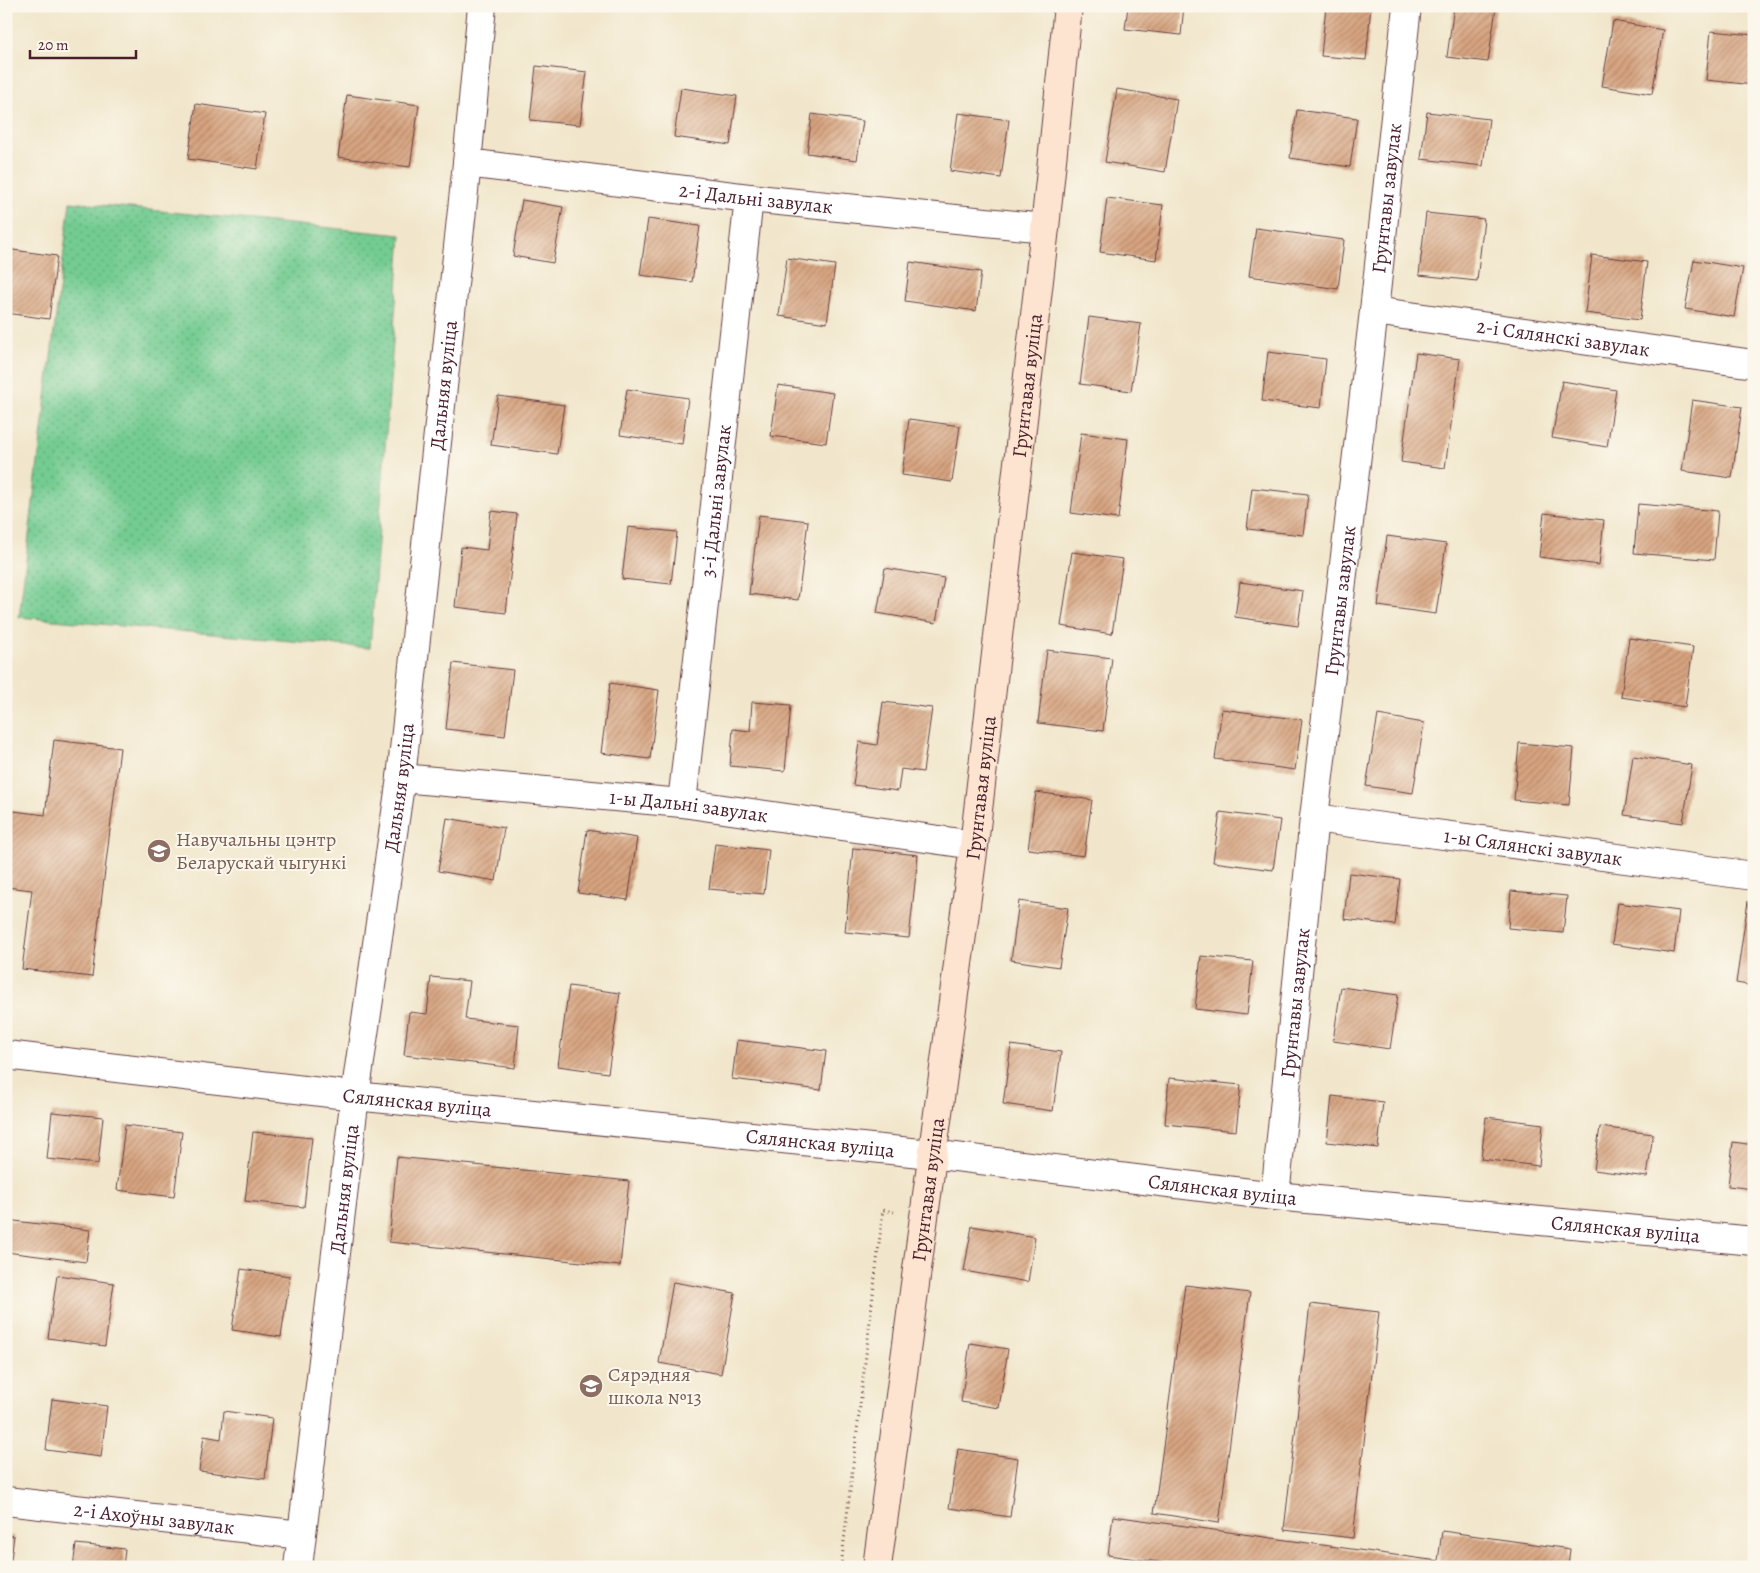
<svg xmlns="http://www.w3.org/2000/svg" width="1760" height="1573" font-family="Alegreya,serif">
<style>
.grass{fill:url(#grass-dots);stroke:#5e765e}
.building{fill:url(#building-hatch)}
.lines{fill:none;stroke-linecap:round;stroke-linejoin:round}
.street-casing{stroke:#633d43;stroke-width:30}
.secondary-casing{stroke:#633d43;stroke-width:30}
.path{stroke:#633d43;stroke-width:3;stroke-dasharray:1 4;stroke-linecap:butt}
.street{stroke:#fff;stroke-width:28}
.secondary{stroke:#fde4d0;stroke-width:28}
.labels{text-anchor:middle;stroke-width:4;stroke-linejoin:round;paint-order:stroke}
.street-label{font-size:20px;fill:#4a1f2b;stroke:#fbf7ec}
.education-label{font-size:20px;fill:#785e54;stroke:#fbf7ec;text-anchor:start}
</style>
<defs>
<pattern id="grass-dots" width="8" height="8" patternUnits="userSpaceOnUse" patternTransform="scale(1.25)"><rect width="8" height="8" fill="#73cc92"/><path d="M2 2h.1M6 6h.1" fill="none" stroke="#60a577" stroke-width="1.8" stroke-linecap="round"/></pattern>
<pattern id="building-hatch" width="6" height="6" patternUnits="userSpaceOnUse" patternTransform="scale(1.25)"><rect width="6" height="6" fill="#d7a480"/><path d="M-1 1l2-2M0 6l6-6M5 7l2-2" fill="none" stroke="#b08569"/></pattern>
</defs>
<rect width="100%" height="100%" fill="#fbf7ec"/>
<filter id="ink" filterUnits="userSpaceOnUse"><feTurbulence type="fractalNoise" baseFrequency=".02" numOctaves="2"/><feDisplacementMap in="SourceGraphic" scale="10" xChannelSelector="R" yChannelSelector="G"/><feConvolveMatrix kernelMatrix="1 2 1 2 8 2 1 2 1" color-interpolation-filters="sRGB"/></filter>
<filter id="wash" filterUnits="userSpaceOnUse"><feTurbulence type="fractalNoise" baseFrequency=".0096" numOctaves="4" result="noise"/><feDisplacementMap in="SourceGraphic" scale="20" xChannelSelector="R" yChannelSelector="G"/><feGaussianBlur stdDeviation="1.12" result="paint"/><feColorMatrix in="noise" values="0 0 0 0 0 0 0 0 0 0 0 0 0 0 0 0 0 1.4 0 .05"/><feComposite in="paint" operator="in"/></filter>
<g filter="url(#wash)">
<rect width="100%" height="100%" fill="#f1e6cb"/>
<path class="grass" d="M 70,202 L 401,235 L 370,648 L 19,617 Z"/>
<g id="blocks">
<g class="building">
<path d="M 1128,6 L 1184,6 L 1181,35 L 1125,29 Z"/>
<path d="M 1326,6 L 1371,6 L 1366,60 L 1321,56 Z"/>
<path d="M 1454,6 L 1496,8 L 1488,62 L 1447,57 Z"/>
<path d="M 1613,21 L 1663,30 L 1652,94 L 1602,86 Z"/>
<path d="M 1711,31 L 1754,35 L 1754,85 L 1706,80 Z"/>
<path d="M 536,66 L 587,72 L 580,125 L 530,120 Z"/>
<path d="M 681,88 L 737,96 L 730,145 L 674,137 Z"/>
<path d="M 1117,89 L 1177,99 L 1165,172 L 1105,162 Z"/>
<path d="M 347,95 L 419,105 L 410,167 L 338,157 Z"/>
<path d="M 196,104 L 265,114 L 257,169 L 188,159 Z"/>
<path d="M 1297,110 L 1357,118 L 1350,167 L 1290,158 Z"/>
<path d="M 1427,112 L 1489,119 L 1483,166 L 1421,159 Z"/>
<path d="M 958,113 L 1009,120 L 1001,178 L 950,171 Z"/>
<path d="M 812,114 L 863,121 L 857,160 L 807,153 Z"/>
<path d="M 1107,198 L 1163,205 L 1156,260 L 1100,252 Z"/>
<path d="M 522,200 L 563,207 L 553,263 L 513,256 Z"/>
<path d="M 1426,213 L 1484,219 L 1477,281 L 1419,275 Z"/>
<path d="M 648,219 L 700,226 L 692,282 L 640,275 Z"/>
<path d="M 1256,228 L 1344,240 L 1338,289 L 1249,276 Z"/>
<path d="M 6,249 L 57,256 L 49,319 L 6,313 Z"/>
<path d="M 1592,255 L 1647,262 L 1640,320 L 1585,313 Z"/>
<path d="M 787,258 L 835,265 L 827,323 L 779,316 Z"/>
<path d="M 1694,260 L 1743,268 L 1734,317 L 1685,309 Z"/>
<path d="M 910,262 L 981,272 L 976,311 L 905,301 Z"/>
<path d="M 1089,317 L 1141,324 L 1131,391 L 1080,384 Z"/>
<path d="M 1268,352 L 1326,359 L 1321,408 L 1262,401 Z"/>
<path d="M 1416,353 L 1460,359 L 1445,468 L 1401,462 Z"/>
<path d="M 1562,381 L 1616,390 L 1607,447 L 1552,438 Z"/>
<path d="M 778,385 L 833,393 L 826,443 L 771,436 Z"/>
<path d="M 627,389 L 688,398 L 682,444 L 620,435 Z"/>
<path d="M 498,396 L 564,405 L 557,454 L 491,445 Z"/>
<path d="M 1692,400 L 1742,407 L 1732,478 L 1682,471 Z"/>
<path d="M 909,419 L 960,426 L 952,482 L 902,475 Z"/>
<path d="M 1081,433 L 1128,439 L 1118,519 L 1071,513 Z"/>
<path d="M 1252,488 L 1308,494 L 1303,535 L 1247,529 Z"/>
<path d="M 1638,504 L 1718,511 L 1714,560 L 1634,553 Z"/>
<path d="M 491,511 L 517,514 L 506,613 L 455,607 L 461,547 L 487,550 Z"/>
<path d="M 1544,513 L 1604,520 L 1599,565 L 1539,557 Z"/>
<path d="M 759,515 L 808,521 L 798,600 L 749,594 Z"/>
<path d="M 628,527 L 677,532 L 671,584 L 622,579 Z"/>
<path d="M 1387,536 L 1446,544 L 1436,614 L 1378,606 Z"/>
<path d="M 1072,552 L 1123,559 L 1112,634 L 1061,626 Z"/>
<path d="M 885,568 L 944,578 L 936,623 L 877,613 Z"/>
<path d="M 1240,582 L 1303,591 L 1298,626 L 1235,617 Z"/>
<path d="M 1629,638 L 1693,647 L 1685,707 L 1621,697 Z"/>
<path d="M 1047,650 L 1112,658 L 1103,731 L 1038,723 Z"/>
<path d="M 453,663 L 513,670 L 505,736 L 446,729 Z"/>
<path d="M 610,683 L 659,690 L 650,759 L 601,753 Z"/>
<path d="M 752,702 L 791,705 L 785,771 L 730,766 L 733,729 L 750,731 Z"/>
<path d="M 883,702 L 932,708 L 923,772 L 901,769 L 898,791 L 853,785 L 859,742 L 877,745 Z"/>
<path d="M 1222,709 L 1302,720 L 1295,770 L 1215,759 Z"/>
<path d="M 1378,715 L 1424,723 L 1413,793 L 1366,786 Z"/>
<path d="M 54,740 L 120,748 L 92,977 L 22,969 L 32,890 L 6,887 L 6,810 L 45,815 Z"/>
<path d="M 1519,743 L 1574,748 L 1569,805 L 1514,800 Z"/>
<path d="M 1633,756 L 1692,765 L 1683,823 L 1624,815 Z"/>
<path d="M 1036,792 L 1092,800 L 1084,856 L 1028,849 Z"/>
<path d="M 1220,812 L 1280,820 L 1273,870 L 1213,862 Z"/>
<path d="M 447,818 L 504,828 L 496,881 L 438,871 Z"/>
<path d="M 587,830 L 637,838 L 628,900 L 578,893 Z"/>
<path d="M 715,844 L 769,850 L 764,894 L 709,889 Z"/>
<path d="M 853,848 L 918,855 L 909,938 L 845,932 Z"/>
<path d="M 1349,873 L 1400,879 L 1395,925 L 1344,919 Z"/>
<path d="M 1511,891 L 1567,896 L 1563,933 L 1508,928 Z"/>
<path d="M 1019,901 L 1068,908 L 1059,967 L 1011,960 Z"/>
<path d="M 1748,901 L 1754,901 L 1754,986 L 1736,983 Z"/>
<path d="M 1618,903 L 1679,911 L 1674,953 L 1612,944 Z"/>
<path d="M 1201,956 L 1253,961 L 1247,1015 L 1195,1009 Z"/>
<path d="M 431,977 L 470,981 L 465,1019 L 519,1025 L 515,1068 L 404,1055 L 409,1012 L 427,1014 Z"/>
<path d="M 569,986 L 620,993 L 608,1073 L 558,1066 Z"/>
<path d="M 1341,987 L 1398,995 L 1390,1049 L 1333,1041 Z"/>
<path d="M 737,1040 L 826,1051 L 821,1090 L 732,1079 Z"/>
<path d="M 1011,1045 L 1061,1052 L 1053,1111 L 1003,1104 Z"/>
<path d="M 1169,1078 L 1241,1085 L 1236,1131 L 1165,1124 Z"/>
<path d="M 1332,1096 L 1383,1102 L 1378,1148 L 1327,1142 Z"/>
<path d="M 52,1112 L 103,1117 L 98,1164 L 47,1159 Z"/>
<path d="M 1486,1117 L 1543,1124 L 1539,1166 L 1481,1159 Z"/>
<path d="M 125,1125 L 182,1132 L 174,1197 L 117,1190 Z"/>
<path d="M 1600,1127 L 1653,1134 L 1647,1177 L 1594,1170 Z"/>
<path d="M 253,1132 L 312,1138 L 304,1207 L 245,1201 Z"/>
<path d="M 1733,1142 L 1754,1145 L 1754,1189 L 1728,1186 Z"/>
<path d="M 397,1157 L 629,1181 L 620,1266 L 389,1242 Z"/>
<path d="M 6,1220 L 90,1230 L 86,1262 L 6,1252 Z"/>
<path d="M 972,1226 L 1035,1237 L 1028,1282 L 964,1271 Z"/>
<path d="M 241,1269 L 290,1276 L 281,1337 L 232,1330 Z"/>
<path d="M 57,1275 L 114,1283 L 105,1346 L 48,1338 Z"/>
<path d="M 673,1282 L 735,1293 L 721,1374 L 659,1363 Z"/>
<path d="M 1185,1285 L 1250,1293 L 1219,1523 L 1154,1513 Z"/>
<path d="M 1310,1304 L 1379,1312 L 1353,1538 L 1284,1530 Z"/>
<path d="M 970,1343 L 1008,1349 L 999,1408 L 961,1402 Z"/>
<path d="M 52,1399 L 107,1406 L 101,1457 L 46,1450 Z"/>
<path d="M 224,1411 L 272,1418 L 265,1479 L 199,1471 L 204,1436 L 221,1439 Z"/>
<path d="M 958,1449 L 1018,1458 L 1010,1517 L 949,1508 Z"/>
<path d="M 1113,1516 L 1438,1561 L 1442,1531 L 1570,1549 L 1568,1567 L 1194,1567 L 1108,1555 Z"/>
<path d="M 6,1535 L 14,1536 L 10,1567 L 6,1567 Z"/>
<path d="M 76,1544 L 125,1549 L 123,1567 L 73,1567 Z"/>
</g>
</g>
</g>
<g filter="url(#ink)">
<use href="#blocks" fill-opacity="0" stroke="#633d43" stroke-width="1"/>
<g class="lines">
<g class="street-casing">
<g id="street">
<path id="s1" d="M 467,163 L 749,198 L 1045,228"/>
<path id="s2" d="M 1374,311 L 1754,364"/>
<path id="s3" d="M 401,778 L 682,803 L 974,845"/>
<path id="s4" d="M 682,803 L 749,198"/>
<path id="s5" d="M 1314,818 L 1754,876"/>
<path id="s6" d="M 6,1055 L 355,1096 L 931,1154 L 1275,1196 L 1754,1241"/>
<path id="s7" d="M 1275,1196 L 1314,818 L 1374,311 L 1407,6"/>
<path id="s8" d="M 6,1501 L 301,1535"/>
<path id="s9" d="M 298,1567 L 355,1096 L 401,778 L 467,163 L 482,6"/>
</g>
</g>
<g class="secondary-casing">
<g id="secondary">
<path id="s10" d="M 877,1567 L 974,845 L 1045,228 L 1068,6"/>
</g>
</g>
<path class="path" d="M 841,1567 L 883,1210 L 894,1212"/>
<use href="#street" class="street"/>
<use href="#secondary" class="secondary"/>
</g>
</g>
<defs>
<g id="university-disc" transform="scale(1.25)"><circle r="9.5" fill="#8d6e63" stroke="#fbf7ec"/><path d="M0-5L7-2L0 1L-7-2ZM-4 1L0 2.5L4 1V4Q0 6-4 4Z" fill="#fff"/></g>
<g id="school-disc" transform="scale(1.25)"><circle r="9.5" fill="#8d6e63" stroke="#fbf7ec"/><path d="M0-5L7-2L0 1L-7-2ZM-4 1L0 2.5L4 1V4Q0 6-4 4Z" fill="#fff"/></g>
</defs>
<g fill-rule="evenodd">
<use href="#university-disc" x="159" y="851"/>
<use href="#school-disc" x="591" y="1386"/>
</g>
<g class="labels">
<g class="street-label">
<text dy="7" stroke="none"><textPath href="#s1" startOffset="291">2-і Дальні завулак</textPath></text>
<text dy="7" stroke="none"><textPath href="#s7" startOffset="1004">Грунтавы завулак</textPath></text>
<text dy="7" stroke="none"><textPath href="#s2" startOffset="191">2-і Сялянскі завулак</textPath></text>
<text dy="7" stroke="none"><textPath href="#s9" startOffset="1191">Дальняя вуліца</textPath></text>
<text dy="7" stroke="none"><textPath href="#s10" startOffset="1191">Грунтавая вуліца</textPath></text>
<text dy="7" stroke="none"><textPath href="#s4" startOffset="304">3-і Дальні завулак</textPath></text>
<text dy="7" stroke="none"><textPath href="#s7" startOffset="599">Грунтавы завулак</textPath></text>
<text dy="7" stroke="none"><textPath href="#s10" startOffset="786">Грунтавая вуліца</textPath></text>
<text dy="7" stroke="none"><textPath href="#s9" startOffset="786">Дальняя вуліца</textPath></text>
<text dy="7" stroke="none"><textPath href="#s3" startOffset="289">1-ы Дальні завулак</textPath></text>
<text dy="7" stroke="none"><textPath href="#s5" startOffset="221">1-ы Сялянскі завулак</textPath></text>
<text dy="7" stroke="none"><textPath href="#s7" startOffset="194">Грунтавы завулак</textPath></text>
<text dy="7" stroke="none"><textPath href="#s6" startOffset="414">Сялянская вуліца</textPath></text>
<text dy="7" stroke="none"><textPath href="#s6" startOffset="819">Сялянская вуліца</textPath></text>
<text dy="7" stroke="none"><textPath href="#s9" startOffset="381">Дальняя вуліца</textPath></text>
<text dy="7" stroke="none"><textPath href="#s10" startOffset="381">Грунтавая вуліца</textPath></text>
<text dy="7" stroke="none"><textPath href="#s6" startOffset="1224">Сялянская вуліца</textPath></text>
<text dy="7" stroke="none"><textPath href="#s6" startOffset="1629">Сялянская вуліца</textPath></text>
<text dy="7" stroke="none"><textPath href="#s8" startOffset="149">2-і Ахоўны завулак</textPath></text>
</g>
<g class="education-label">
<text x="176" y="846">Навучальны цэнтр<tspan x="176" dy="23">Беларускай чыгункі</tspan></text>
<text x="608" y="1381">Сярэдняя<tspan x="608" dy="23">школа №13</tspan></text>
</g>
</g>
<rect width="1760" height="1573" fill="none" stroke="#fbf7ec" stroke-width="25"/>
<path d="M30 50v8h106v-8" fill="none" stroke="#4a1f2b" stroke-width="2.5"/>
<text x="38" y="50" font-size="15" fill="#4a1f2b" stroke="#fbf7ec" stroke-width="4" paint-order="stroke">20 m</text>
</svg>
